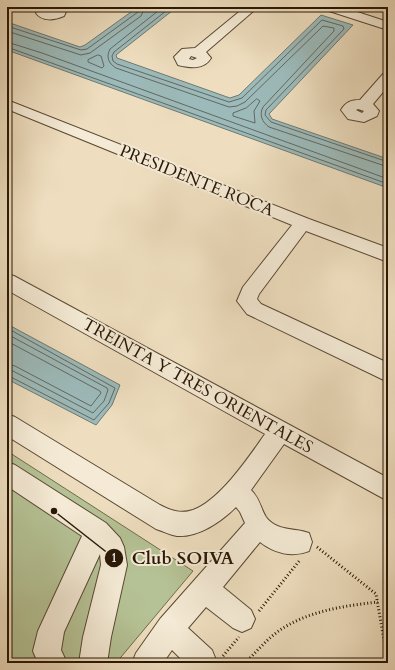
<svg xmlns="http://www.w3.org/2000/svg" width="395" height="670" font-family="Cardo,serif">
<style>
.green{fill:#b5c295;stroke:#6e6c4e}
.water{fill:#9cbaba;stroke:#6e7972}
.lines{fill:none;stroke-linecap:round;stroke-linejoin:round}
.shore{stroke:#626860;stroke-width:1}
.minor-casing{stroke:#5a4934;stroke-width:2}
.path{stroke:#281706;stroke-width:3;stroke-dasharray:1 2.5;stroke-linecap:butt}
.minor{fill:#f4ead5;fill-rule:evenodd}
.labels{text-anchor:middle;stroke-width:4;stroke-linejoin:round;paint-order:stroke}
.street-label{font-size:17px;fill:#281706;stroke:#f4ead5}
.leader{fill:none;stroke:#281706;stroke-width:1.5}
.callout-dot{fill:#281706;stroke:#f4ead5;stroke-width:1.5}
.mark-label{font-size:12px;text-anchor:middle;font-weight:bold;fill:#fff}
.callout-label{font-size:18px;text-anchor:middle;font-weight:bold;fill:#281706;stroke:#f4ead5;stroke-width:4;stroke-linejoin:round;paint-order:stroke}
</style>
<rect width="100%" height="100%" fill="#eedebf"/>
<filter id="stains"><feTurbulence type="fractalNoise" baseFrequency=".005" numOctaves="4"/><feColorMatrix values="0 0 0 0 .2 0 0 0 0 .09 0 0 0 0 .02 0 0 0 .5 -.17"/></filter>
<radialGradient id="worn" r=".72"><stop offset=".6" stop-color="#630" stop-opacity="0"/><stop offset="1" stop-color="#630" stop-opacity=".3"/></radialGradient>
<path class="green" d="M 7,451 L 193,571 L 116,663 L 7,663 Z"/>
<g class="water">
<path d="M 138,7 L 177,7 L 116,55 L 117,58 L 230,98 L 239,95 L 321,15 L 353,25 L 269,114 L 272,119 L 388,159 L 388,188 L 7,50 L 7,22 L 80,47 L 85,45 Z"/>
<path d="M 7,324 L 120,385 L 112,405 L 96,425 L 7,379 Z"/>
</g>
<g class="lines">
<g class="shore">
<path d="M 163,7 L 110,49 C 106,57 108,63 116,68 L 229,107 L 237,106 L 245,102 L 323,26 L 334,28 L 334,31 L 263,107 C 259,115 262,122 269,127 L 388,167"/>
<path d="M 171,7 L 114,52 L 112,56 L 113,61 L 117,64 L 229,102 L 242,98 L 322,20 L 343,26 L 344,29 L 266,110 L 265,115 L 271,122 L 388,162"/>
<path d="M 7,26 L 81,50 L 87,49 L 138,12 L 140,7"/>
<path d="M 7,31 L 81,55 L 90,53 L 141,16 L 145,7"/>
<path d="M 7,42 L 42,53 L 388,179"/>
<path d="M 7,47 L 388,184"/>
<path d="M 98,55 L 101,56 L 104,66 L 102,68 L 88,62 L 88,60 Z"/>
<path d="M 257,99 L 260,101 L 254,111 L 255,123 L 233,116 L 233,113 L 246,108 Z"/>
<path d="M 7,328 L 115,388 L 109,403 L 94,420 L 7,375"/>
<path d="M 7,334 L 107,388 L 108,390 L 104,401 L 93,413 L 13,371 L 7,370"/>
<path d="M 7,341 L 100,391 L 101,393 L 91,406 L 15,366 L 7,364"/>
</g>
<g class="minor-casing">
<g id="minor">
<path d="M 39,7 L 53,7 L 49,12 L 55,11 L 56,7 L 68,7 L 64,16 C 55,20 42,22 36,13 Z"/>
<path d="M 245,7 L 258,7 L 206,52 L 211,58 C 204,70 190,68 178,65 L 174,57 L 182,49 L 195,48 ZM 191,56 L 197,58 L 193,60 L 189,59 Z"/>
<path d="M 324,7 L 342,7 L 388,22 L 388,30 L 326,10 Z"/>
<path d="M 388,73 L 388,86 L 373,104 L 379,111 L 377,116 L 364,122 L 348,119 L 341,110 C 346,102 351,100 360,100 L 383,74 ZM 358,109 L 364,111 L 362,113 L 356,110 Z"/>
<path d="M 7,100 L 309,219 L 388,248 L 388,262 L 306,231 L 259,294 L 257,299 L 261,304 L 388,363 L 388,382 L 247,314 L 237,301 L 243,287 L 292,225 L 7,109 Z"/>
<path d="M 7,274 L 14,276 L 388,478 L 388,501 L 284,444 L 251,490 C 260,499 260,507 266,517 C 276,531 295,528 309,533 L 312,542 L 309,551 C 292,558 274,553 260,542 L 223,587 L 251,610 L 255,619 L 251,628 L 242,632 L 233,628 L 206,607 L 188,628 L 212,650 L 216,660 L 215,663 L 185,663 L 172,650 L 163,663 L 132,663 L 136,653 L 160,619 L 245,523 L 240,512 L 236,507 C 221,522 199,537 177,536 C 170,535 163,531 156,529 L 7,436 L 7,414 L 15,417 L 160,505 C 171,511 181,514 193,510 C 220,500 249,457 265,434 L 7,290 Z"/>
<path d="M 7,462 L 15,465 L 106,523 L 120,538 L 124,547 L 127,565 L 111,637 L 107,663 L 79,663 L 83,637 L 101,565 L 100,554 L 64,632 L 61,650 L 67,663 L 38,663 L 33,651 L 38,631 L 82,536 L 7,486 Z"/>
</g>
</g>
<g class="path">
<path d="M 317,547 L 376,594 L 388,663"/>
<path d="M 259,611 L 300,560"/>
<path d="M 223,656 L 239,637"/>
<path d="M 222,662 L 245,663"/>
<path d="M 245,663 C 254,654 262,645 271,637 C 300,612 342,606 378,602"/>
</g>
<use href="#minor" class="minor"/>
</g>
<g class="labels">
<g class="street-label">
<text transform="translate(197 180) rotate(22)" y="6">PRESIDENTE ROCA</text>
<text transform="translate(198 385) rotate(29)" y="6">TREINTA Y TRES ORIENTALES</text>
</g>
</g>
<path class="leader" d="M54 511L114 558"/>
<g class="callout-dot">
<circle cx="54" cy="511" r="4"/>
<circle cx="114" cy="558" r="10"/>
</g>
<g class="mark-label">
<text x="114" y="562">1</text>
</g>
<g class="callout-label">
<text x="183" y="564">Club SOIVA</text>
</g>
<rect width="395" height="670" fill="none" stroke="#eedebf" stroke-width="24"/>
<rect x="8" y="8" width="379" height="654" fill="none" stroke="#281706" stroke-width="2"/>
<rect x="12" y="12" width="371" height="646" fill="none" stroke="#281706"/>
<rect width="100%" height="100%" filter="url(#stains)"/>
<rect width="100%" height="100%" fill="url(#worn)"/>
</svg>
